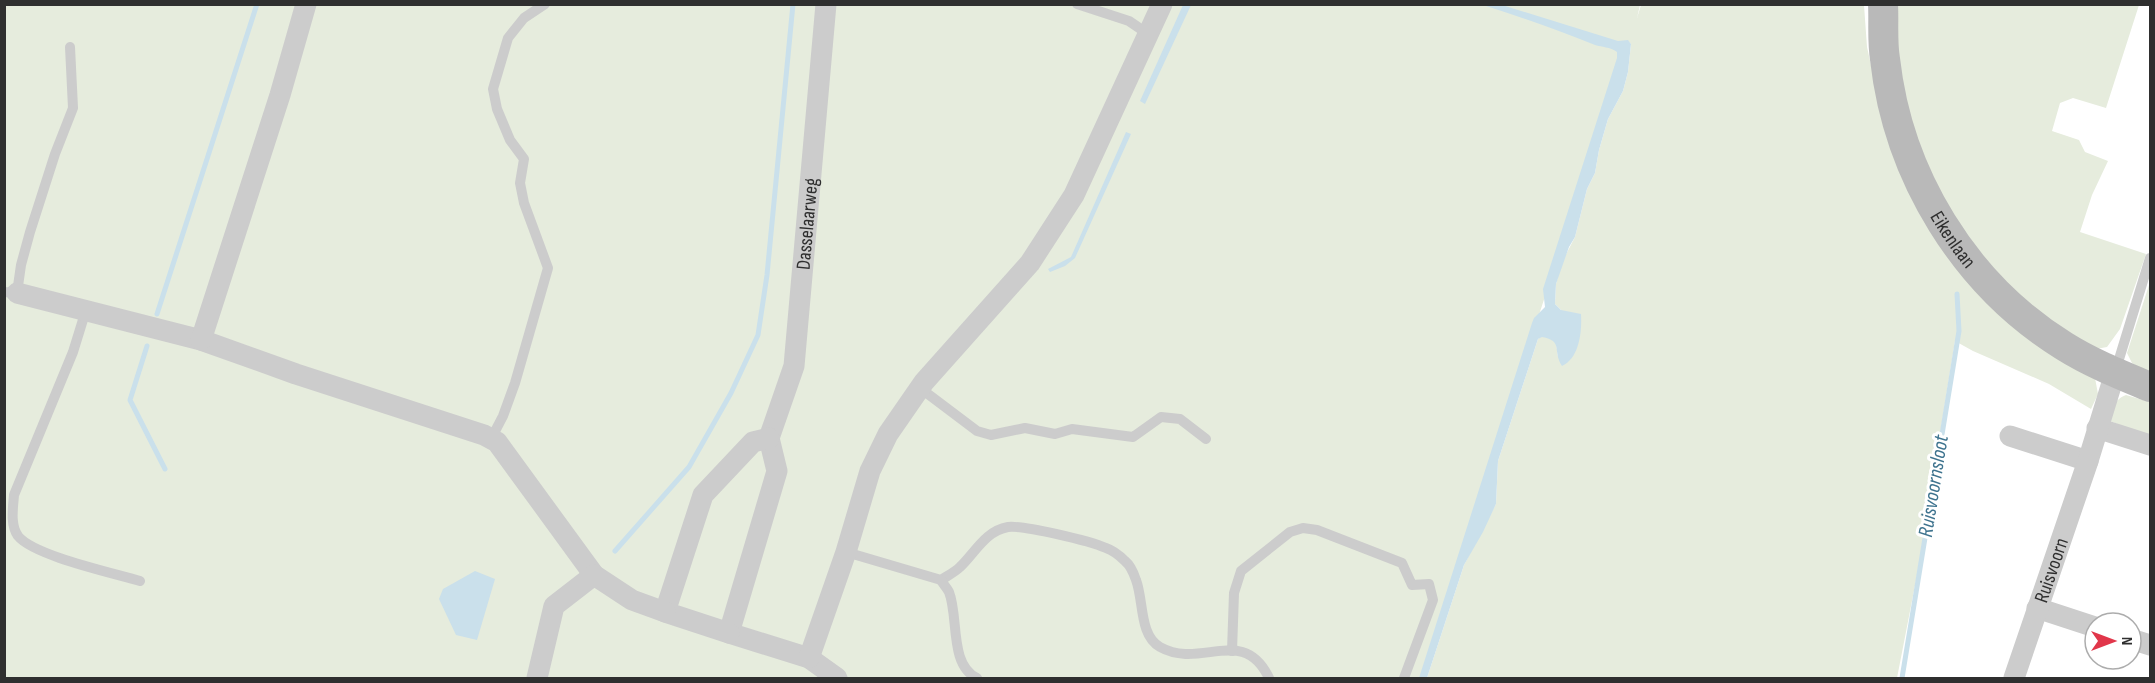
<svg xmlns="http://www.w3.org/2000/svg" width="2155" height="683" font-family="'Sofia Sans Condensed',sans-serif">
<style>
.green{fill:#e6ecdd}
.water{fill:#cae0eb}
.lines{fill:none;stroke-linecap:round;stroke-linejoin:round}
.stream{stroke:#cae0eb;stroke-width:5}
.lane{stroke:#ccc;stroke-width:10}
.street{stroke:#ccc;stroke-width:21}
.secondary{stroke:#b9b9b9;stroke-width:30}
.labels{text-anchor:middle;stroke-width:6;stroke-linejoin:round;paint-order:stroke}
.street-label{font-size:20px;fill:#2f2f2f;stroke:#fff}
.water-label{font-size:21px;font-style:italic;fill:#3f748f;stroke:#fff}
</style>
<rect width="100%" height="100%" fill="#fff"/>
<g class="green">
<path d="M 4,5 L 1640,5 L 1637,18 L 1641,5 L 1864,5 L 1867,47 L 1885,129 L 1918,202 L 2095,378 L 2098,394 L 2091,409 L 2049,384 L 1973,351 L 1955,341 L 1918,570 L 1897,678 L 1427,678 L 1464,565 L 1496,504 L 1498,461 L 1538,339 L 1542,336 C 1558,339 1556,343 1558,357 L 1561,310 L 1555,304 L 1556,284 L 1562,262 L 1575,237 L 1587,189 L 1595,173 L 1599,150 L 1608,119 L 1623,91 L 1628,72 L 1631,44 L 1628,41 L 1421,678 L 5,678 Z"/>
<path d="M 1882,5 L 2139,5 L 2106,108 L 2073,98 L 2060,103 L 2052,131 L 2079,140 L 2085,152 L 2108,161 L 2092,195 L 2080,232 L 2146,254 L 2120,329 L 2107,347 L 2096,349 L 2029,307 L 1993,274 L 1922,171 Z"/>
<path d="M 2150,282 L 2150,374 L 2132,363 L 2127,353 Z"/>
<path d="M 2126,395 L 2150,402 L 2150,437 L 2110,421 C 2113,409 2113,400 2126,395 Z"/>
</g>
<g class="water">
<path d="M 1183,5 L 1191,5 L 1145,104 L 1140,101 Z"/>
<path d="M 1483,5 L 1502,5 L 1618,41 L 1628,40 L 1631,44 L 1628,72 L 1623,91 L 1608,119 L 1599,150 L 1595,173 L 1587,189 L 1575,237 L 1569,247 L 1556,284 L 1555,304 L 1561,310 L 1581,314 C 1582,330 1580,358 1562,366 C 1552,351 1564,341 1542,337 L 1538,339 L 1498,461 L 1496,504 L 1483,532 L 1464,565 L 1427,678 L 1419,678 L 1532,323 L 1534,318 L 1545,307 L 1543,289 L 1617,58 L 1617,52 C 1610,47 1602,47 1595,45 C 1558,30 1521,17 1483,5 Z"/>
<path d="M 1126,132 L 1131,134 L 1075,258 L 1065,266 L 1050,272 L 1048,269 L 1071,257 Z"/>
<path d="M 475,571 L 495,579 L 477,640 L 456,635 L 439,599 L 443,589 Z"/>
</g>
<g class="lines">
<g class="stream">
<path d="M 157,314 L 257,4"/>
<path d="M 147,346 L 130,400 L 165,469"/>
<path d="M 615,551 L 689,467 L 731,393 L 758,335 L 767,275 L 793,4"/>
<path d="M 1902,678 L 1959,331 L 1957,294"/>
</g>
<g class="lane">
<path d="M 1077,4 L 1129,21 L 1148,34"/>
<path d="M 4,292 L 17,293 L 21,265 L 30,232 L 55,154 L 73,108 L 70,47"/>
<path d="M 86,310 L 73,352 L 14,495 C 13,508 10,525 18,536 C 34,556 114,573 140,581"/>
<path d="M 2116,369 L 2150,258"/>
<path d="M 920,388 L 977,431 L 991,435 L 1025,428 L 1055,434 L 1072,429 L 1133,437 L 1161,417 L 1180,419 L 1206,439"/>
<path d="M 491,439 L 503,416 L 515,383 L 548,268 L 524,203 L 520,183 L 524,159 L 510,140 L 497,109 L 493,89 L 508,38 L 524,18 L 545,4"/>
<path d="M 846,552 L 941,580 C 947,576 955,572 960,567 C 975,553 985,531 1008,527 C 1024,525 1090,541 1106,548 C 1112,550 1120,556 1125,561 C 1130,565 1134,574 1136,580 C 1144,601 1139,635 1160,647 C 1201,670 1243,624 1269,678"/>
<path d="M 941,580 C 943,584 947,588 949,592 C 959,617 949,665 977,678"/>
<path d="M 1232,651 L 1234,593 L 1241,571 L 1290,532 L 1303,528 L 1317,530 L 1402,563 L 1412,585 L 1429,584 L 1433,600 L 1404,678"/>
</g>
<g class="street">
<path d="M 17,293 L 201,340 L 296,374 L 484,435 L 497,442 L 594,575"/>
<path d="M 201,340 L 280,95 L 306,4"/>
<path d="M 2097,428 L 2150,445"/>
<path d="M 2010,436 L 2088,461"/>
<path id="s1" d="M 769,438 L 794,366 L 826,4"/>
<path d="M 769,438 L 777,471 L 729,633 L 809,658 L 837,678"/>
<path d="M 2037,608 L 2095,627"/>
<path d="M 729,633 L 665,612 L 703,495 L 753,442 L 769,438"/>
<path d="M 2131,639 L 2150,645"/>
<path d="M 809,658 L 846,552 L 870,471 L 888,434 L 924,382 L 1030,263 L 1074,195 L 1162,4"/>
<path d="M 537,678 L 554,606 L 594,575 L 632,600 L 665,612"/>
<path id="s2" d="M 2014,678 L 2088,461 L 2115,373"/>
</g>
<path class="secondary" id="s3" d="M 1883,4 C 1884,22 1882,41 1885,59 C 1898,175 1964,284 2064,346 C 2091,363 2121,375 2150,387"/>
</g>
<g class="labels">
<g class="street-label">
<text dy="7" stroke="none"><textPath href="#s1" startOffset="219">Dasselaarweg</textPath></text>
<text dy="7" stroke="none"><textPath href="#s3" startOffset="250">Eikenlaan</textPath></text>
<text dy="7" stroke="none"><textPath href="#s2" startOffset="114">Ruisvoorn</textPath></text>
</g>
<g class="water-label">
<text transform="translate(1933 486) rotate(-81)" y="7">Ruisvoornsloot</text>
</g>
</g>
<rect width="2155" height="683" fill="none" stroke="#2f2f2f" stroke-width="12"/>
<g transform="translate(2113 641) rotate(90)"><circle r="28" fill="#ffffff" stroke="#acacac" stroke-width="1.5"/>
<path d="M0-4.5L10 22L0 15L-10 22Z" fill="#e1364a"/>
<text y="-9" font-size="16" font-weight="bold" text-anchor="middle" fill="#2f2f2f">N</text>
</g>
</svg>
